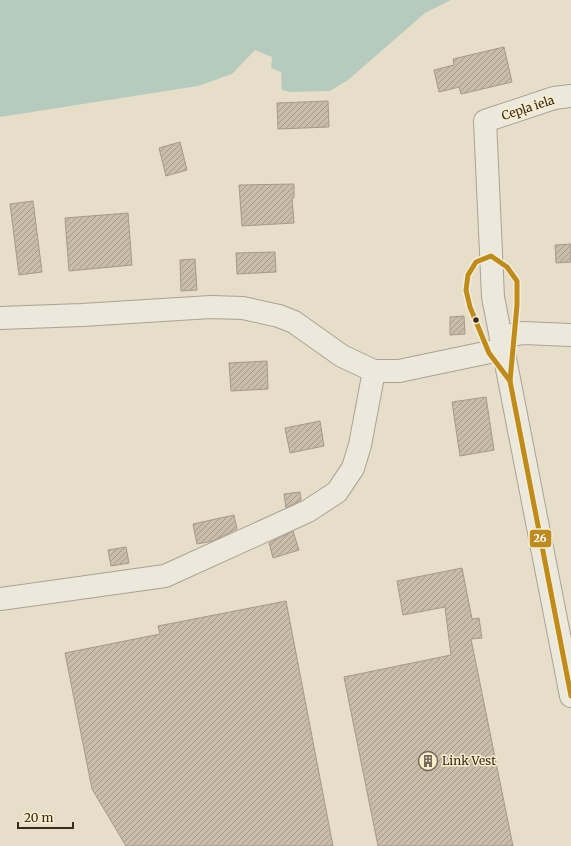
<svg xmlns="http://www.w3.org/2000/svg" width="571" height="846" font-family="Merriweather,serif">
<style>
.water{fill:#b6cbbe}
.building{fill:url(#building-hatch);stroke:#a69989}
.lines{fill:none;stroke-linecap:round;stroke-linejoin:round}
.minor-casing{stroke:#aba293;stroke-width:24}
.minor{stroke:#ede8dc;stroke-width:22}
.bus-1-casing{stroke:#f9edce;stroke-width:8}
.bus-1{stroke:#bc8b23;stroke-width:5}
.bus-dot{fill:#3a2a1b;stroke:#f9edce;stroke-width:1.5}
.labels{text-anchor:middle;stroke-width:3;stroke-linejoin:round;paint-order:stroke}
.street-label{font-size:12px;fill:#3a2a1b;stroke:#f9edce}
.poi-label{font-size:12px;fill:#3a2a1b;stroke:#f9edce;text-anchor:start}
.line-badge{stroke:#f9edce;stroke-width:1.5}
.badge-label{font-size:11px;text-anchor:middle;font-weight:bold;fill:#fff}
</style>
<defs>
<pattern id="building-hatch" width="6" height="6" patternUnits="userSpaceOnUse"><rect width="6" height="6" fill="#cabcaa"/><path d="M-1 1l2-2M0 6l6-6M5 7l2-2" fill="none" stroke="#a5998a"/></pattern>
</defs>
<rect width="100%" height="100%" fill="#e6dec9"/>
<path class="water" d="M 0,0 L 451,0 L 425,13 L 348,80 L 330,91 L 290,92 L 282,90 L 281,72 L 271,68 L 272,57 L 255,50 L 232,74 L 198,86 L 0,117 Z"/>
<g class="building">
<path d="M 504,47 L 512,82 L 461,94 L 459,87 L 439,92 L 434,70 L 454,65 L 453,59 Z"/>
<path d="M 328,101 L 329,127 L 278,129 L 277,103 Z"/>
<path d="M 180,142 L 187,170 L 166,176 L 159,148 Z"/>
<path d="M 294,184 L 294,198 L 292,198 L 294,223 L 242,226 L 239,185 Z"/>
<path d="M 33,201 L 42,272 L 19,275 L 10,204 Z"/>
<path d="M 128,213 L 132,265 L 69,271 L 65,218 Z"/>
<path d="M 571,244 L 571,262 L 556,263 L 555,245 Z"/>
<path d="M 275,252 L 276,272 L 237,274 L 236,253 Z"/>
<path d="M 195,259 L 197,290 L 181,291 L 180,260 Z"/>
<path d="M 464,316 L 465,334 L 450,335 L 450,317 Z"/>
<path d="M 267,361 L 268,389 L 231,391 L 229,363 Z"/>
<path d="M 486,397 L 494,450 L 460,456 L 452,402 Z"/>
<path d="M 320,421 L 324,446 L 290,453 L 285,428 Z"/>
<path d="M 300,492 L 301,500 L 286,508 L 284,494 Z"/>
<path d="M 234,515 L 237,529 L 213,541 L 197,544 L 193,524 Z"/>
<path d="M 293,531 L 299,550 L 273,558 L 269,543 Z"/>
<path d="M 126,547 L 129,563 L 111,566 L 108,550 Z"/>
<path d="M 462,568 L 472,619 L 479,618 L 482,638 L 471,639 L 513,846 L 378,846 L 344,677 L 451,655 L 445,607 L 403,615 L 397,581 Z"/>
<path d="M 286,601 L 333,846 L 126,846 L 92,789 L 65,653 L 160,634 L 158,626 Z"/>
</g>
<g class="lines">
<g class="minor-casing">
<g id="minor">
<path d="M 571,96 L 554,98 L 485,121 L 493,297 L 571,696"/>
<path d="M 0,318 L 82,315 L 211,307 L 243,308 L 279,316 L 294,322 L 342,356 L 374,371 L 399,371 L 504,349"/>
<path d="M 501,337 L 523,333 L 571,335"/>
<path d="M 0,599 L 165,576 L 308,511 L 337,492 L 353,468 L 360,445 L 374,371"/>
</g>
</g>
<use href="#minor" class="minor"/>
<g class="bus-1-casing">
<g id="bus-1">
<path d="M 491,256 L 507,267 L 517,281 L 517,305 L 510,381 L 489,353 L 470,307 L 466,290 L 468,275 L 476,262 Z"/>
<path d="M 510,381 L 571,696"/>
</g>
</g>
<use href="#bus-1" class="bus-1"/>
</g>
<defs>
<g id="building-ring" transform="scale(1)"><circle r="9.5" fill="#f9edce" stroke="#766958" stroke-width="1.5"/><path d="M-4-6H4V6H1V3H-1V6H-4ZM-2.5-4.3h1.7v1.8h-1.7ZM.8-4.3h1.7v1.8H.8ZM-2.5-1h1.7V.8h-1.7ZM.8-1h1.7V.8H.8Z" fill="#766958"/></g>
</defs>
<g fill-rule="evenodd">
<use href="#building-ring" x="428" y="761"/>
</g>
<circle class="bus-dot" cx="476" cy="320" r="3.5"/>
<g class="labels">
<g class="street-label">
<text transform="translate(528 108) rotate(-18)" y="4">Cepļa iela</text>
</g>
<g class="poi-label">
<text x="442" y="765">Link Vest</text>
</g>
</g>
<rect class="line-badge" x="529" y="529" width="23" height="19" rx="4" fill="#bc8b23"/>
<g class="badge-label">
<text x="540" y="542">26</text>
</g>
<path d="M18 822v6h55v-6" fill="none" stroke="#3a2a1b" stroke-width="2"/>
<text x="24" y="822" font-size="12" fill="#3a2a1b" stroke="#f9edce" stroke-width="3" paint-order="stroke">20 m</text>
</svg>
